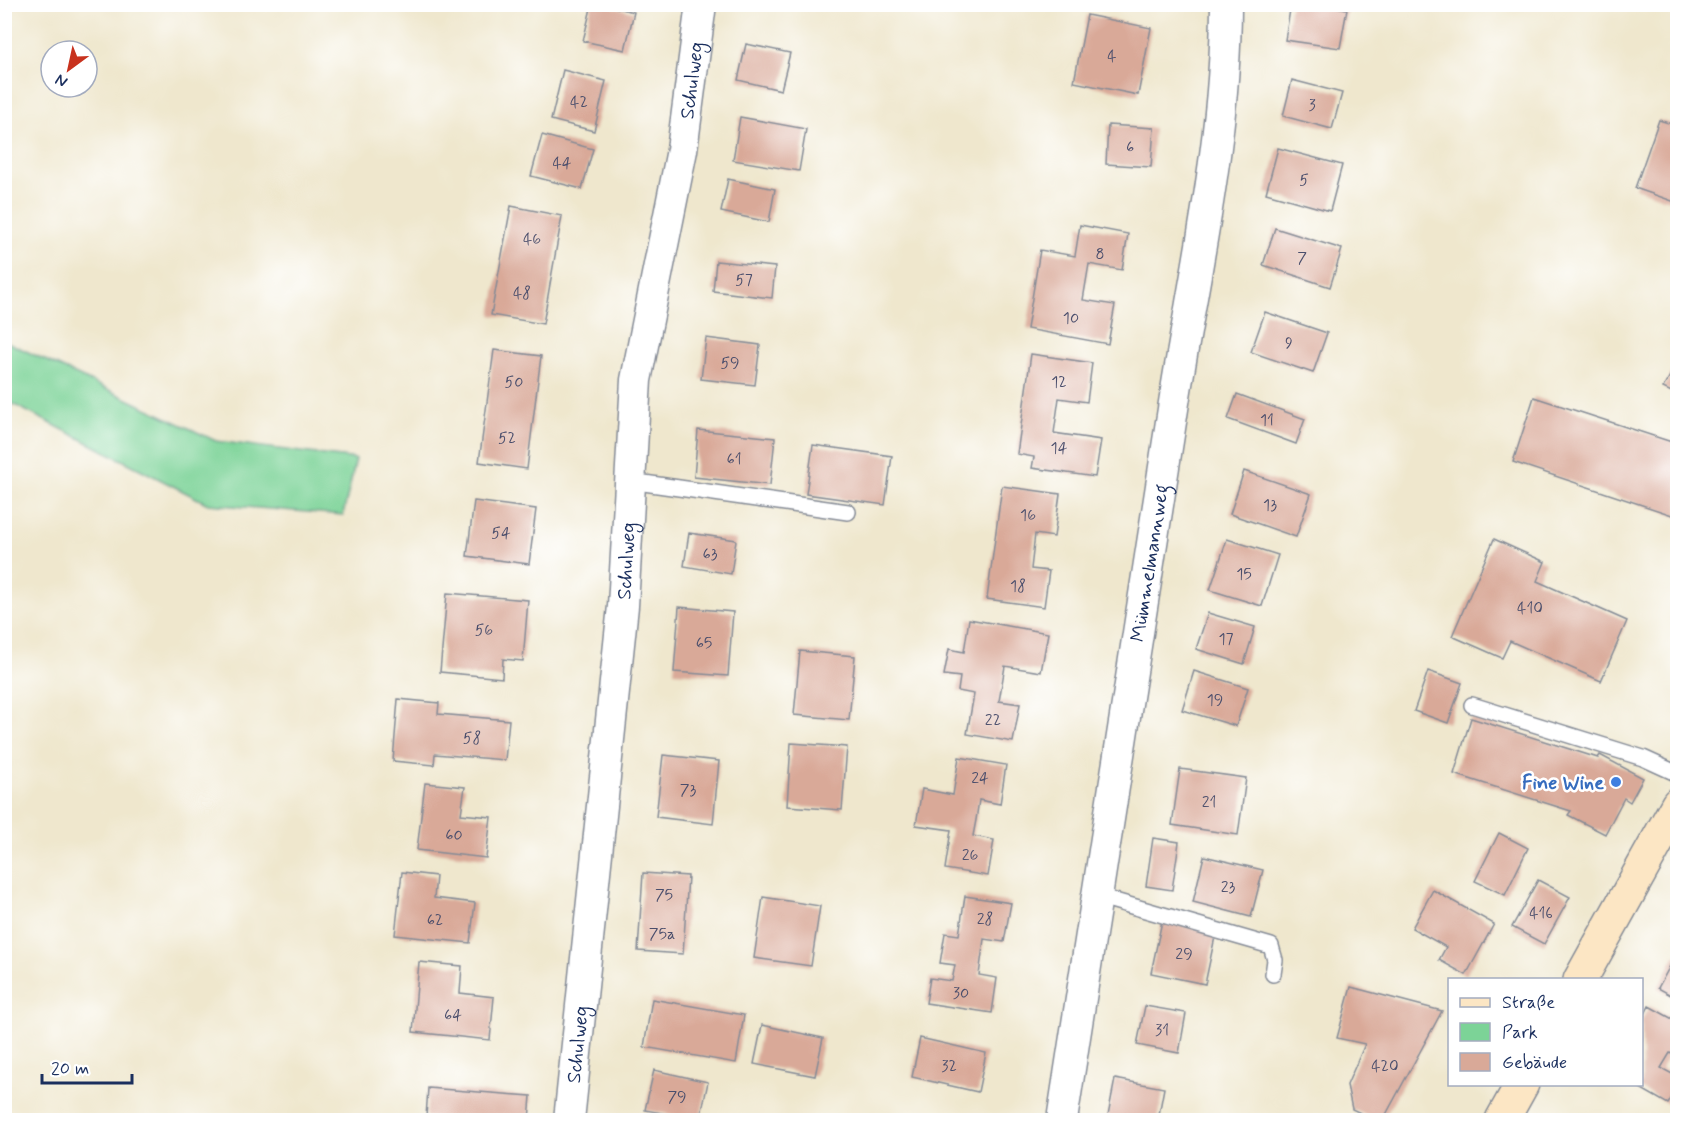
<svg xmlns="http://www.w3.org/2000/svg" width="1682" height="1125" font-family="Mynerve,sans-serif">
<style>
.green{fill:#7cd397;stroke:#4c817a;stroke-width:1.5}
.building{fill:#d9a998}
.lines{fill:none;stroke-linecap:round;stroke-linejoin:round}
.service-casing{stroke:#858b96;stroke-width:18}
.minor-casing{stroke:#858b96;stroke-width:33}
.secondary-casing{stroke:#858b96;stroke-width:36}
.service{stroke:#fff;stroke-width:15}
.minor{stroke:#fff;stroke-width:30}
.secondary{stroke:#fce6c4;stroke-width:33}
.shop-dot{fill:#3f7fe0;stroke:#fff;stroke-width:2}
.labels{text-anchor:middle;stroke-width:5;stroke-linejoin:round;paint-order:stroke}
.number-label{font-size:16px;fill:#4a4e6c}
.street-label{font-size:20px;fill:#1b2f5e;stroke:#fff}
.shop-label{font-size:20px;font-weight:bold;fill:#366cbe;stroke:#fff;text-anchor:end}
</style>
<rect width="100%" height="100%" fill="#fff"/>
<filter id="ink" filterUnits="userSpaceOnUse"><feTurbulence type="fractalNoise" baseFrequency=".0167" numOctaves="2"/><feDisplacementMap in="SourceGraphic" scale="12" xChannelSelector="R" yChannelSelector="G"/><feConvolveMatrix kernelMatrix="1 2 1 2 8 2 1 2 1" color-interpolation-filters="sRGB"/></filter>
<filter id="wash" filterUnits="userSpaceOnUse"><feTurbulence type="fractalNoise" baseFrequency=".008" numOctaves="4" result="noise"/><feDisplacementMap in="SourceGraphic" scale="24" xChannelSelector="R" yChannelSelector="G"/><feGaussianBlur stdDeviation="1.35" result="paint"/><feColorMatrix in="noise" values="0 0 0 0 0 0 0 0 0 0 0 0 0 0 0 0 0 1.4 0 .05"/><feComposite in="paint" operator="in"/></filter>
<g filter="url(#wash)">
<rect width="100%" height="100%" fill="#efe7cd"/>
<path class="green" d="M 5,341 L 216,441 L 356,459 L 343,515 L 208,504 L 5,400 Z"/>
<g id="blocks">
<g class="building">
<path d="M 592,4 L 601,4 L 634,12 L 625,50 L 583,41 Z"/>
<path d="M 1291,4 L 1320,4 L 1347,9 L 1340,48 L 1285,40 Z"/>
<path d="M 1087,15 L 1151,28 L 1138,95 L 1074,82 Z"/>
<path d="M 746,44 L 790,53 L 781,90 L 738,80 Z"/>
<path d="M 563,70 L 606,81 L 594,131 L 551,120 Z"/>
<path d="M 1292,80 L 1342,93 L 1332,129 L 1283,116 Z"/>
<path d="M 740,117 L 806,129 L 799,171 L 733,160 Z"/>
<path d="M 1659,120 L 1678,126 L 1678,203 L 1635,188 Z"/>
<path d="M 1108,125 L 1154,128 L 1151,167 L 1106,164 Z"/>
<path d="M 542,135 L 593,149 L 582,189 L 531,176 Z"/>
<path d="M 1278,148 L 1342,165 L 1330,211 L 1266,193 Z"/>
<path d="M 728,179 L 775,189 L 769,222 L 721,212 Z"/>
<path d="M 511,206 L 562,216 L 543,324 L 491,315 Z"/>
<path d="M 1080,225 L 1128,234 L 1122,270 L 1089,264 L 1083,300 L 1115,305 L 1108,344 L 1027,329 L 1040,250 L 1075,256 Z"/>
<path d="M 1275,228 L 1342,249 L 1330,287 L 1263,265 Z"/>
<path d="M 716,261 L 775,267 L 772,298 L 713,291 Z"/>
<path d="M 1265,312 L 1327,333 L 1313,373 L 1251,352 Z"/>
<path d="M 706,338 L 760,345 L 755,385 L 701,379 Z"/>
<path d="M 494,350 L 541,356 L 527,469 L 479,462 Z"/>
<path d="M 1031,354 L 1092,363 L 1087,402 L 1059,398 L 1054,433 L 1101,440 L 1095,477 L 1032,468 L 1034,457 L 1017,454 Z"/>
<path d="M 1678,362 L 1678,395 L 1663,388 Z"/>
<path d="M 1237,394 L 1305,419 L 1296,444 L 1228,419 Z"/>
<path d="M 1534,397 L 1678,444 L 1678,517 L 1513,462 Z"/>
<path d="M 698,430 L 775,438 L 770,485 L 694,477 Z"/>
<path d="M 813,445 L 892,456 L 885,505 L 806,494 Z"/>
<path d="M 1244,471 L 1311,494 L 1296,537 L 1230,514 Z"/>
<path d="M 1002,486 L 1060,494 L 1054,537 L 1035,534 L 1031,569 L 1049,571 L 1044,607 L 987,599 Z"/>
<path d="M 474,501 L 536,509 L 529,564 L 467,556 Z"/>
<path d="M 689,533 L 736,540 L 731,574 L 684,566 Z"/>
<path d="M 1227,539 L 1278,555 L 1262,606 L 1210,590 Z"/>
<path d="M 1494,539 L 1545,562 L 1537,581 L 1627,621 L 1601,681 L 1510,641 L 1502,658 L 1452,636 Z"/>
<path d="M 447,593 L 528,600 L 523,661 L 503,659 L 502,678 L 440,672 Z"/>
<path d="M 679,607 L 733,612 L 728,676 L 674,672 Z"/>
<path d="M 1208,613 L 1255,627 L 1244,664 L 1196,649 Z"/>
<path d="M 969,619 L 1048,633 L 1041,672 L 1005,666 L 999,701 L 1020,704 L 1013,742 L 967,734 L 974,694 L 958,691 L 960,677 L 944,675 L 949,649 L 964,652 Z"/>
<path d="M 800,651 L 855,656 L 849,720 L 794,715 Z"/>
<path d="M 1194,671 L 1248,688 L 1236,726 L 1182,710 Z"/>
<path d="M 1428,671 L 1462,683 L 1448,723 L 1414,711 Z"/>
<path d="M 398,699 L 439,703 L 438,714 L 509,720 L 505,760 L 435,754 L 434,765 L 393,761 Z"/>
<path d="M 1471,718 L 1598,758 L 1600,755 L 1643,778 L 1630,802 L 1624,798 L 1605,834 L 1568,815 L 1571,811 L 1454,774 Z"/>
<path d="M 791,743 L 847,747 L 842,810 L 787,806 Z"/>
<path d="M 663,755 L 719,761 L 713,824 L 656,817 Z"/>
<path d="M 959,757 L 1006,765 L 1000,804 L 979,800 L 976,820 L 973,836 L 994,840 L 988,876 L 945,869 L 951,830 L 916,825 L 922,789 L 953,795 Z"/>
<path d="M 1180,769 L 1246,778 L 1238,835 L 1172,825 Z"/>
<path d="M 425,783 L 465,787 L 461,814 L 491,817 L 486,858 L 417,850 Z"/>
<path d="M 1499,833 L 1528,848 L 1505,895 L 1475,881 Z"/>
<path d="M 1153,838 L 1179,842 L 1172,890 L 1146,886 Z"/>
<path d="M 1204,856 L 1263,870 L 1251,917 L 1193,902 Z"/>
<path d="M 402,872 L 436,876 L 434,898 L 475,903 L 470,943 L 395,935 Z"/>
<path d="M 643,873 L 688,876 L 683,954 L 638,951 Z"/>
<path d="M 1538,880 L 1570,897 L 1544,944 L 1512,927 Z"/>
<path d="M 1433,890 L 1494,924 L 1466,975 L 1439,960 L 1446,947 L 1412,928 Z"/>
<path d="M 965,896 L 1011,903 L 1004,942 L 984,939 L 979,975 L 997,978 L 992,1013 L 926,1003 L 930,978 L 952,981 L 955,965 L 940,963 L 945,933 L 959,935 Z"/>
<path d="M 763,897 L 820,906 L 811,966 L 754,958 Z"/>
<path d="M 1162,921 L 1216,932 L 1205,984 L 1151,973 Z"/>
<path d="M 1676,955 L 1678,955 L 1678,999 L 1658,988 Z"/>
<path d="M 419,962 L 462,966 L 460,993 L 494,997 L 490,1040 L 413,1032 Z"/>
<path d="M 1351,987 L 1442,1011 L 1383,1120 L 1364,1120 L 1367,1116 L 1352,1109 L 1347,1085 L 1365,1044 L 1337,1038 Z"/>
<path d="M 652,999 L 744,1015 L 736,1063 L 644,1047 Z"/>
<path d="M 1145,1006 L 1186,1013 L 1179,1053 L 1137,1045 Z"/>
<path d="M 1649,1006 L 1678,1022 L 1678,1057 L 1670,1053 L 1661,1068 L 1678,1077 L 1678,1087 L 1668,1104 L 1633,1084 L 1642,1084 L 1642,1020 Z"/>
<path d="M 762,1025 L 823,1038 L 815,1076 L 754,1064 Z"/>
<path d="M 920,1038 L 986,1053 L 978,1092 L 912,1077 Z"/>
<path d="M 654,1070 L 708,1082 L 700,1120 L 645,1110 Z"/>
<path d="M 1115,1079 L 1164,1088 L 1158,1120 L 1107,1120 Z"/>
<path d="M 428,1088 L 531,1096 L 529,1120 L 474,1120 L 426,1117 Z"/>
</g>
</g>
</g>
<g filter="url(#ink)">
<use href="#blocks" fill-opacity="0" stroke="#858b96" stroke-width="1.5"/>
<g class="lines">
<g class="service-casing">
<g id="service">
<path d="M 630,481 L 848,512"/>
<path d="M 1472,705 L 1643,758 L 1678,774"/>
<path d="M 1097,896 L 1271,946 L 1275,960 L 1273,974"/>
</g>
</g>
<g class="minor-casing">
<g id="minor">
<path id="s1" d="M 569,1120 L 623,606 L 636,380 L 682,150 L 701,4"/>
<path id="s2" d="M 1062,1120 C 1099,883 1136,646 1173,409 C 1194,274 1226,141 1226,4"/>
</g>
</g>
<g class="secondary-casing">
<g id="secondary">
<path d="M 1580,980 L 1678,804"/>
<path d="M 1502,1120 L 1522,1084"/>
</g>
</g>
<use href="#service" class="service"/>
<use href="#minor" class="minor"/>
<use href="#secondary" class="secondary"/>
</g>
</g>
<circle class="shop-dot" cx="1616" cy="782" r="6"/>
<g class="labels">
<g class="number-label">
<text x="1112" y="61">4</text>
<text x="579" y="107">42</text>
<text x="1312" y="110">3</text>
<text x="1130" y="152">6</text>
<text x="562" y="168">44</text>
<text x="1304" y="185">5</text>
<text x="532" y="244">46</text>
<text x="1100" y="259">8</text>
<text x="1302" y="263">7</text>
<text x="744" y="285">57</text>
<text x="522" y="298">48</text>
<text x="1071" y="323">10</text>
<text x="1289" y="348">9</text>
<text x="730" y="368">59</text>
<text x="514" y="387">50</text>
<text x="1059" y="387">12</text>
<text x="1267" y="425">11</text>
<text x="507" y="443">52</text>
<text x="1059" y="453">14</text>
<text x="734" y="464">61</text>
<text x="1270" y="510">13</text>
<text x="1028" y="520">16</text>
<text x="501" y="538">54</text>
<text x="710" y="559">63</text>
<text x="1244" y="579">15</text>
<text x="1018" y="591">18</text>
<text x="1530" y="613">410</text>
<text x="484" y="635">56</text>
<text x="1226" y="644">17</text>
<text x="704" y="648">65</text>
<text x="1215" y="705">19</text>
<text x="993" y="725">22</text>
<text x="472" y="743">58</text>
<text x="980" y="783">24</text>
<text x="688" y="795">73</text>
<text x="1209" y="807">21</text>
<text x="454" y="840">60</text>
<text x="970" y="860">26</text>
<text x="1228" y="892">23</text>
<text x="664" y="900">75</text>
<text x="1541" y="918">416</text>
<text x="985" y="924">28</text>
<text x="435" y="925">62</text>
<text x="662" y="939">75a</text>
<text x="1184" y="959">29</text>
<text x="961" y="998">30</text>
<text x="453" y="1020">64</text>
<text x="1162" y="1035">31</text>
<text x="949" y="1071">32</text>
<text x="1385" y="1071">420</text>
<text x="677" y="1102">79</text>
</g>
<g class="street-label">
<text dy="7" stroke="none"><textPath href="#s1" startOffset="1048">Schulweg</textPath></text>
<text dy="7" stroke="none"><textPath href="#s1" startOffset="562">Schulweg</textPath></text>
<text dy="7" stroke="none"><textPath href="#s2" startOffset="564">Mümmelmannweg</textPath></text>
<text dy="7" stroke="none"><textPath href="#s1" startOffset="76">Schulweg</textPath></text>
</g>
<g class="shop-label">
<text x="1604" y="789">Fine Wine</text>
</g>
</g>
<rect width="1682" height="1125" fill="none" stroke="#fff" stroke-width="24"/>
<rect x="1448" y="978" width="195" height="108" fill="#ffffff" stroke="#a4acbf" stroke-width="1.5"/>
<rect x="1460" y="998" width="30" height="9" fill="#fce6c4" stroke="#a4acbf" stroke-width="1.5"/>
<text x="1502" y="1008" font-size="18" fill="#1b2f5e">Straße</text>
<rect x="1460" y="1023" width="30" height="18" fill="#7cd397" stroke="#a4acbf" stroke-width="1.5"/>
<text x="1502" y="1038" font-size="18" fill="#1b2f5e">Park</text>
<rect x="1460" y="1053" width="30" height="18" fill="#d9a998" stroke="#a4acbf" stroke-width="1.5"/>
<text x="1502" y="1068" font-size="18" fill="#1b2f5e">Gebäude</text>
<g transform="translate(69 69) rotate(213)"><circle r="28" fill="#ffffff" stroke="#a4acbf" stroke-width="1.5"/>
<path d="M0-4.5L10 22L0 15L-10 22Z" fill="#c8321e"/>
<text y="-9" font-size="16" font-weight="bold" text-anchor="middle" fill="#1b2f5e">N</text>
</g>
<path d="M42 1074v9h90v-9" fill="none" stroke="#1b2f5e" stroke-width="3"/>
<text x="51" y="1074" font-size="18" fill="#1b2f5e" stroke="#ffffff" stroke-width="4.5" paint-order="stroke">20 m</text>
</svg>
